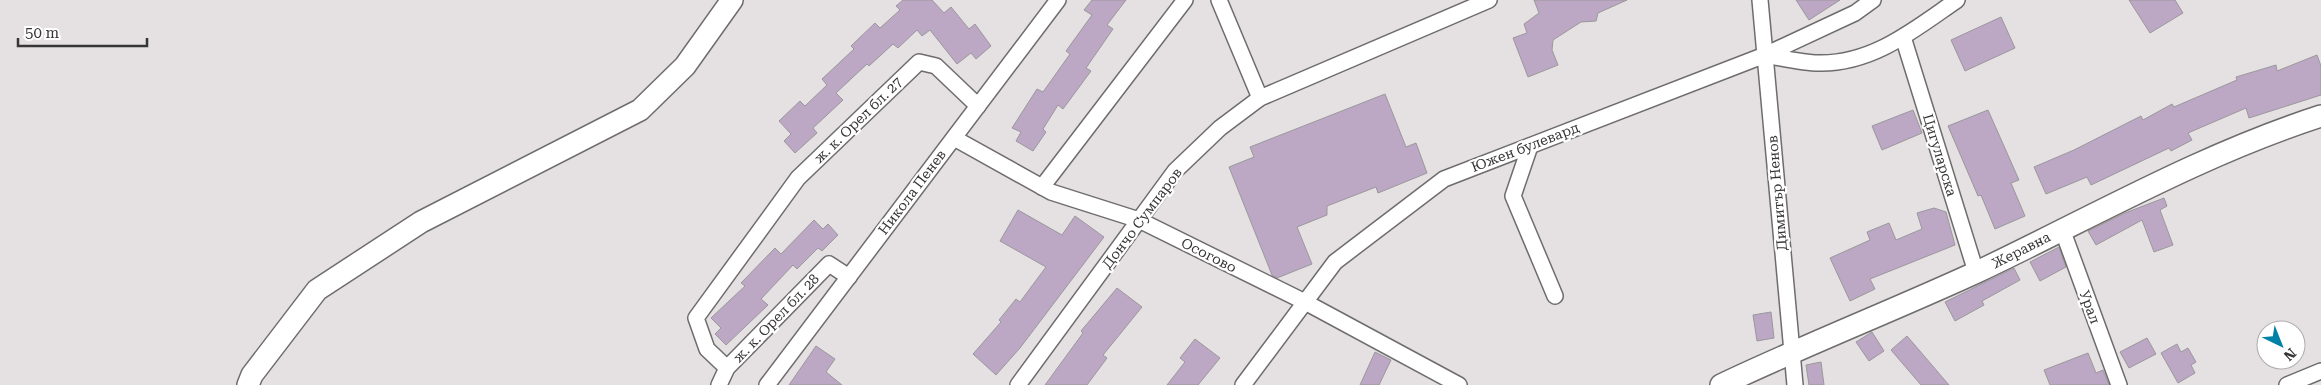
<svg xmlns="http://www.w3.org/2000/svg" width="2321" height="385" font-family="'Roboto Serif',serif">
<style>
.building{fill:#bca7c5;stroke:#9a989b}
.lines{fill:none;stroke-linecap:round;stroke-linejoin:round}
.street-casing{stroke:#6f6c6e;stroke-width:18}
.secondary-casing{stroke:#6f6c6e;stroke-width:24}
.street{stroke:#fff;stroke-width:15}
.secondary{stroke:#fff;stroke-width:21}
.labels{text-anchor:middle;stroke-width:4.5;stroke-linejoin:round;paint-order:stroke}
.street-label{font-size:14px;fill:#373536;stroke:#fff}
</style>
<rect width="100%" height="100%" fill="#e5e1e3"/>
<g class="building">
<path d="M 903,0 L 932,0 L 944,13 L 951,7 L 969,29 L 975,24 L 991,46 L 976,59 L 971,53 L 957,64 L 930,30 L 922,36 L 917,30 L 898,48 L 893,44 L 869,66 L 867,64 L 836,93 L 843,100 L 813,128 L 817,133 L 795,153 L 784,141 L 791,134 L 779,121 L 800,101 L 805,106 L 827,85 L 822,79 L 854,49 L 851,46 L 875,23 L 880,28 L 900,10 L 896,6 Z"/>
<path d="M 1092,0 L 1126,0 L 1107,25 L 1113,29 L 1086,68 L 1091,71 L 1063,109 L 1058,105 L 1043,129 L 1046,132 L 1033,151 L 1016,141 L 1021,132 L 1012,128 L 1037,89 L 1043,92 L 1070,54 L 1066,51 L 1092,15 L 1084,10 Z"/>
<path d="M 1534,0 L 1627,0 L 1598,13 L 1596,21 L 1581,22 L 1553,40 L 1552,50 L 1558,65 L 1528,77 L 1513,38 L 1527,33 L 1524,24 L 1539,13 Z"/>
<path d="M 1796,0 L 1840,0 L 1809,20 Z"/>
<path d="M 2129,0 L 2175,0 L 2183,13 L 2150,33 Z"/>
<path d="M 2001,17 L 2015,48 L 1965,71 L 1951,40 Z"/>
<path d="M 2317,55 L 2321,66 L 2321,95 L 2249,118 L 2246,108 L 2188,133 L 2192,140 L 2171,151 L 2169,148 L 2091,185 L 2087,177 L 2046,194 L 2034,167 L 2074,150 L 2141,116 L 2143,120 L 2172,104 L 2174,107 L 2237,80 L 2236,77 L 2276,65 L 2277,71 Z"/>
<path d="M 1385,94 L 1406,147 L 1416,143 L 1427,173 L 1378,193 L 1376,187 L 1327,206 L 1327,215 L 1297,227 L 1312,264 L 1277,278 L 1272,275 L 1229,167 L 1254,157 L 1250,147 Z"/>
<path d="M 1913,110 L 1922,133 L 1882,150 L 1872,126 Z"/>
<path d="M 1988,110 L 2019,180 L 2011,183 L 2025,216 L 1995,229 L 1981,195 L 1978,196 L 1948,126 Z"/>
<path d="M 2164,198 L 2167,206 L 2160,210 L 2173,245 L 2154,252 L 2142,220 L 2096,245 L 2088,231 L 2125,213 Z"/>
<path d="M 1934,208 L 1946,212 L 1955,245 L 1870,279 L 1875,289 L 1850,301 L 1830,258 L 1870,240 L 1867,232 L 1889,223 L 1896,240 L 1922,229 L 1917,213 Z"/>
<path d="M 1018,210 L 1062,235 L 1075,216 L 1104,237 L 1020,348 L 996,375 L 973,354 L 1001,322 L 999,320 L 1016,299 L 1020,302 L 1046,267 L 1000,241 Z"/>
<path d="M 814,220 L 823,229 L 828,224 L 838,235 L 822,251 L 818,248 L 797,269 L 793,265 L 761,299 L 768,305 L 726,345 L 715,334 L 721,328 L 711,318 L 745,286 L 741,283 L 775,248 L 781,254 Z"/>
<path d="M 2059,247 L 2066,267 L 2040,281 L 2030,262 Z"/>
<path d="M 2014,268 L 2020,280 L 1982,301 L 1984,305 L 1955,321 L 1945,302 Z"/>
<path d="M 1117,288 L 1142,307 L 1103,355 L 1107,358 L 1087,385 L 1045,385 L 1083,333 L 1081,331 Z"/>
<path d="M 1771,312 L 1774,338 L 1757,341 L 1753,315 Z"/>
<path d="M 1872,332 L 1884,351 L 1869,361 L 1856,342 Z"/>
<path d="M 1907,336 L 1949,385 L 1921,385 L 1891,350 Z"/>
<path d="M 2147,338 L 2156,354 L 2129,368 L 2120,352 Z"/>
<path d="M 1195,339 L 1220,358 L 1198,385 L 1167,385 L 1185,362 L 1180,358 Z"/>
<path d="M 2177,344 L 2181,352 L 2188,348 L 2196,362 L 2191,365 L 2195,373 L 2178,383 L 2161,353 Z"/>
<path d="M 816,346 L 835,359 L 826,372 L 842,385 L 789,385 Z"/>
<path d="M 1375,352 L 1391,360 L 1379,385 L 1360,385 Z"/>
<path d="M 2088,353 L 2096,373 L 2103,370 L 2109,385 L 2050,385 L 2044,370 Z"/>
<path d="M 1821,362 L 1824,385 L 1809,385 L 1806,365 Z"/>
</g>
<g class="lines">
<g class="street-casing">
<g id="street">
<path d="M 1219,0 L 1260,98"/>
<path d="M 1760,0 L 1795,385"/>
<path d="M 1903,37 L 1976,272"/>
<path d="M 1765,55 C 1783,58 1802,63 1819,63 C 1873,64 1915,29 1957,0"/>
<path d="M 954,138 L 1051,192 L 1139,220 L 1305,302 L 1459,385"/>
<path d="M 1530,146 L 1513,196 L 1555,296"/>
<path d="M 1042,187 L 1185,0"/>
<path d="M 2062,229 L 2119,385"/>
<path d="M 727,368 L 707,349 L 696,318 L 798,178 L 919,62 L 936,66 L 978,106"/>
<path d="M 719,385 L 727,368 L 829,264 L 849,277"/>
<path d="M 767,385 L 1058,0"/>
<path d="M 1018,385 L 1175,171 L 1220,128 L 1260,98 L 1489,0"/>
<path d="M 1243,385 L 1335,262 L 1444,179 L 1765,55 L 1855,13 L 1873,0"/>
<path d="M 2287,385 L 2321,371"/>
</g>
</g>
<g class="secondary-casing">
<g id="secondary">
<path d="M 248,385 L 252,375 L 317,290 L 421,222 L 640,110 L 685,66 L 732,0"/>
<path d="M 1721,385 C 1805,345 1892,311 1977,272 C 2091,218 2200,155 2321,116"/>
</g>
</g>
<use href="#street" class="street"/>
<use href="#secondary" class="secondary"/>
</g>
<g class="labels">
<g class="street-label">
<text transform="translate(858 120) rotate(-44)" y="5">ж. к. Орел бл. 27</text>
<text transform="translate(1525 147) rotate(-21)" y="5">Южен булевард</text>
<text transform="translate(1940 155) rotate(73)" y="5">Цигуларска</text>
<text transform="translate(912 192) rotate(-53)" y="5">Никола Пенев</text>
<text transform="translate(1777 193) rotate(-95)" y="5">Димитър Ненов</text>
<text transform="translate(1142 218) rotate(-53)" y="5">Дончо Сумпаров</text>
<text transform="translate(2021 250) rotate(-27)" y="5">Жеравна</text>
<text transform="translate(1209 255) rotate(27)" y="5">Осогово</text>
<text transform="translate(2090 307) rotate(70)" y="5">Урал</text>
<text transform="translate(776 318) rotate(-46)" y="5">ж. к. Орел бл. 28</text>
</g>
</g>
<g transform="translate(2281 345) rotate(137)"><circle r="24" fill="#ffffff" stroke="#afaeaf"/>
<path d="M0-4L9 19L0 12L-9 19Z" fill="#0081a5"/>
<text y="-8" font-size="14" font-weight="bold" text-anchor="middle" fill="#373536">N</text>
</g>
<path d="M18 38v8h129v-8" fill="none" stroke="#373536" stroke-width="2.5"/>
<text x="25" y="38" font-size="15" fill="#373536" stroke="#ffffff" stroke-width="4" paint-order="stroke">50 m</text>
</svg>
